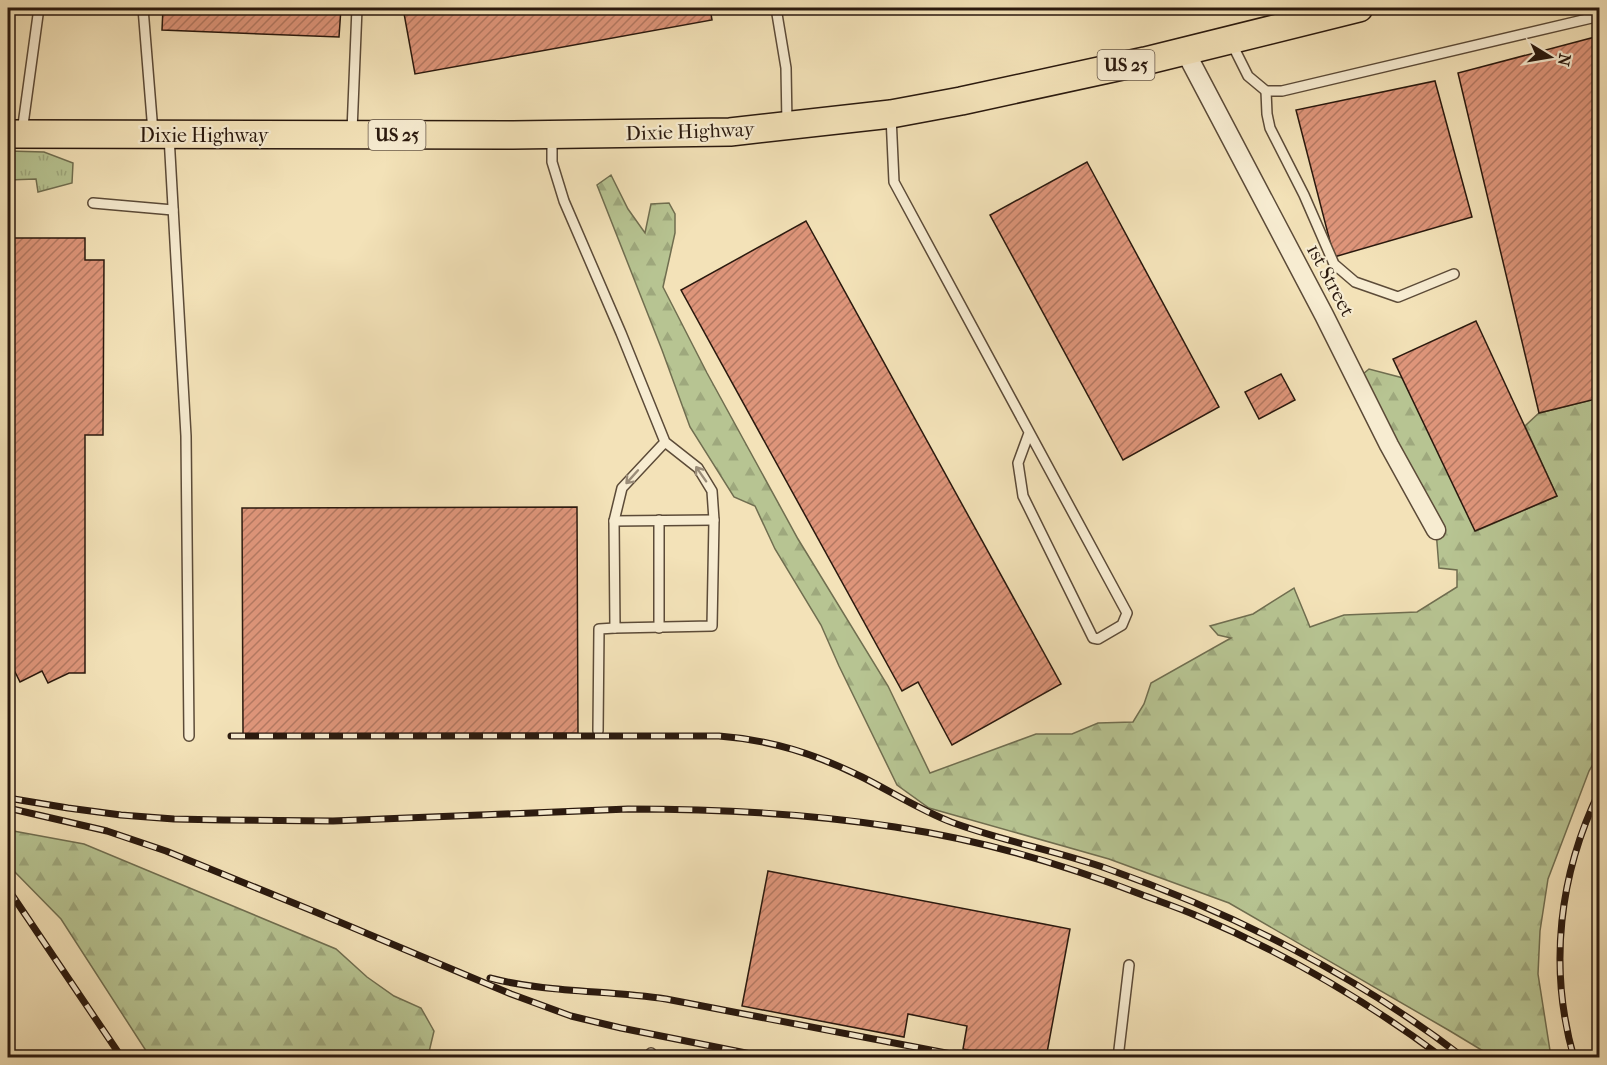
<svg xmlns="http://www.w3.org/2000/svg" width="1607" height="1065" font-family="'IM FELL French Canon',serif">
<style>
.grass{fill:url(#grass-tufts);stroke:#706e50;stroke-width:1.5}
.forest{fill:url(#forest-firs);stroke:#706e50;stroke-width:1.5}
.building{fill:url(#building-hatch);stroke:#2a190e;stroke-width:1.5}
.lines{fill:none;stroke-linecap:round;stroke-linejoin:round}
.lane-casing{stroke:#5c4b38;stroke-width:12}
.street-casing{stroke:#5c4b38;stroke-width:21}
.primary-casing{stroke:#2a190e;stroke-width:30}
.lane{stroke:#f7ecd1;stroke-width:9}
.street{stroke:#f7ecd1;stroke-width:18}
.primary{stroke:#f3e2b8;stroke-width:27}
.rail-casing{stroke:#2a190e;stroke-width:7}
.rail{stroke:#f7ecd1;stroke-width:4.5;stroke-dasharray:14;stroke-linecap:butt}
.oneway{stroke:#9b8d79}
.labels{text-anchor:middle;stroke-width:4.5;stroke-linejoin:round;paint-order:stroke}
.shield{fill:#f7ecd1;stroke:#685848;stroke-width:1.5}
.shield-label{font-size:18px;font-weight:bold;fill:#2a190e}
.street-label{font-size:20px;fill:#2a190e;stroke:#f7ecd1}
</style>
<defs>
<pattern id="grass-tufts" width="24" height="20" patternUnits="userSpaceOnUse" patternTransform="scale(1.5)"><rect width="24" height="20" fill="#b7c492"/><path d="M3 7l-1-3M5 7V3M7 7l1-3M15 17l-1-3M17 17v-4M19 17l1-3" fill="none" stroke="#9ea87d"/></pattern>
<pattern id="forest-firs" width="22" height="20" patternUnits="userSpaceOnUse" patternTransform="scale(1.5)"><rect width="22" height="20" fill="#b7c492"/><path d="M5 1l3.5 6h-7zM16 11l3.5 6h-7z" fill="#9ea87d"/></pattern>
<pattern id="building-hatch" width="6" height="6" patternUnits="userSpaceOnUse" patternTransform="scale(1.5)"><rect width="6" height="6" fill="#de957a"/><path d="M-1 1l2-2M0 6l6-6M5 7l2-2" fill="none" stroke="#b47962"/></pattern>
</defs>
<rect width="100%" height="100%" fill="#f3e2b8"/>
<filter id="stains"><feTurbulence type="fractalNoise" baseFrequency=".00333" numOctaves="4"/><feColorMatrix values="0 0 0 0 .2 0 0 0 0 .09 0 0 0 0 .02 0 0 0 .5 -.17"/></filter>
<radialGradient id="worn" r=".72"><stop offset=".6" stop-color="#630" stop-opacity="0"/><stop offset="1" stop-color="#630" stop-opacity=".3"/></radialGradient>
<path class="grass" d="M 8,151 L 44,152 L 73,163 L 72,183 L 38,192 L 36,179 L 8,180 Z"/>
<g class="forest">
<path d="M 611,175 L 628,209 L 645,233 L 651,204 L 669,203 L 675,214 L 675,233 L 663,287 L 707,373 L 798,539 L 888,686 L 930,773 L 1036,734 L 1072,734 L 1098,723 L 1133,722 L 1144,704 L 1151,683 L 1231,638 L 1218,635 L 1210,626 L 1253,614 L 1294,588 L 1310,627 L 1344,615 L 1417,612 L 1457,587 L 1457,570 L 1439,568 L 1436,530 L 1356,380 L 1369,369 L 1403,378 L 1476,531 L 1557,496 L 1525,426 L 1539,413 L 1599,398 L 1599,754 L 1589,771 L 1548,879 L 1540,931 L 1538,974 L 1551,1057 L 1493,1057 L 1450,1031 L 1229,903 L 1109,859 L 929,808 L 897,785 L 839,666 L 821,625 L 775,549 L 755,506 L 734,497 L 690,427 L 662,350 L 597,185 Z"/>
<path d="M 8,830 L 84,844 L 336,949 L 367,977 L 394,996 L 421,1008 L 434,1031 L 429,1052 L 423,1058 L 150,1057 L 61,919 L 8,865 Z"/>
</g>
<g class="building">
<path d="M 163,8 L 341,8 L 339,37 L 162,30 Z"/>
<path d="M 403,8 L 710,8 L 712,20 L 415,74 Z"/>
<path d="M 1595,37 L 1600,56 L 1600,398 L 1539,413 L 1458,73 Z"/>
<path d="M 1435,81 L 1472,217 L 1334,257 L 1296,110 Z"/>
<path d="M 1087,162 L 1219,407 L 1123,460 L 990,215 Z"/>
<path d="M 806,221 L 1061,684 L 952,745 L 918,682 L 902,691 L 681,290 Z"/>
<path d="M 8,238 L 85,238 L 85,260 L 104,260 L 103,435 L 85,435 L 85,673 L 69,673 L 48,683 L 42,671 L 20,682 L 14,670 L 8,673 Z"/>
<path d="M 1476,321 L 1557,496 L 1475,531 L 1393,359 Z"/>
<path d="M 1281,374 L 1295,400 L 1259,419 L 1245,392 Z"/>
<path d="M 577,507 L 578,733 L 243,734 L 242,508 Z"/>
<path d="M 768,871 L 1070,929 L 1046,1058 L 1006,1058 L 963,1049 L 967,1026 L 908,1014 L 904,1037 L 742,1006 Z"/>
<path d="M 8,1049 L 50,1058 L 8,1058 Z"/>
</g>
<g class="lines">
<g class="lane-casing">
<g id="lane">
<path d="M 143,8 L 153,132"/>
<path d="M 776,8 L 786,68 L 787,124"/>
<path d="M 1231,42 L 1248,76 L 1266,91 L 1282,91 L 1600,16"/>
<path d="M 1266,91 L 1267,114 L 1270,128 L 1304,195 L 1334,264 L 1355,282 L 1398,297 L 1454,274"/>
<path d="M 891,116 L 894,182 L 1127,613 L 1122,625 L 1098,639 L 1093,638 L 1023,496 L 1018,463 L 1029,433"/>
<path d="M 352,131 L 357,8"/>
<path d="M 22,132 L 38,15"/>
<path d="M 169,136 L 186,436 L 189,736"/>
<path d="M 552,136 L 552,162 L 564,201 L 621,333 L 665,442 L 698,468 L 712,491 L 714,520 L 712,626 L 615,628 L 614,521 L 622,488 L 665,442"/>
<path d="M 93,203 L 173,210"/>
<path d="M 659,520 L 659,628"/>
<path d="M 614,521 L 714,520"/>
<path d="M 598,731 L 599,629 L 615,628"/>
<path d="M 651,1058 L 651,1053"/>
<path d="M 1118,1058 L 1129,965"/>
</g>
</g>
<g class="street-casing">
<path id="street" d="M 1185,51 L 1324,315 L 1389,445 L 1436,530"/>
</g>
<g class="primary-casing">
<path id="primary" d="M 8,134 L 513,135 L 730,132 L 891,114 L 961,101 L 1145,61 L 1359,8"/>
</g>
<use href="#lane" class="lane"/>
<use href="#street" class="street"/>
<use href="#primary" class="primary"/>
<g class="rail-casing">
<g id="rail">
<path d="M 231,736 L 719,736 C 772,740 815,754 862,777 C 892,792 920,810 951,822 C 1002,841 1057,851 1108,869 C 1233,913 1358,976 1464,1058"/>
<path d="M 8,798 L 68,808 L 121,815 L 174,819 L 223,820 L 333,821 L 628,809 C 719,809 806,813 895,827 C 981,840 1060,863 1140,894 C 1158,901 1177,907 1195,915 C 1283,952 1367,1001 1443,1058"/>
<path d="M 8,808 L 107,831 L 166,851 L 318,913 L 511,994 L 571,1016 L 621,1028 L 771,1058"/>
<path d="M 8,889 L 122,1058"/>
<path d="M 490,978 C 548,993 607,990 666,999 L 972,1058"/>
<path d="M 1574,1058 C 1548,967 1559,874 1600,790"/>
</g>
</g>
<use href="#rail" class="rail"/>
</g>
<defs><path id="oneway-shaft" d="M-6 0H5M1.5-3L5.5 0L1.5 3" fill="none" stroke-width="1.6" stroke-linecap="round" stroke-linejoin="round" transform="scale(1.5)"/></defs>
<g class="oneway">
<use href="#oneway-shaft" transform="translate(701 474) rotate(-125)"/>
<use href="#oneway-shaft" transform="translate(632 477) rotate(132)"/>
</g>
<g class="labels">
<g class="shield">
<rect x="1097.5" y="50" width="57" height="30" rx="4.5"/>
<rect x="368.5" y="120" width="57" height="30" rx="4.5"/>
</g>
<g class="shield-label">
<text x="1126" y="71">US 25</text>
<text x="397" y="141">US 25</text>
</g>
<g class="street-label">
<text transform="translate(690 131) rotate(-2)" y="7">Dixie Highway</text>
<text x="204" y="142">Dixie Highway</text>
<text transform="translate(1331 280) rotate(62)" y="7">1st Street</text>
</g>
</g>
<rect width="1607" height="1065" fill="none" stroke="#f3e2b8" stroke-width="30"/>
<rect x="9" y="9" width="1589" height="1047" fill="none" stroke="#2a190e" stroke-width="3"/>
<rect x="15" y="15" width="1577" height="1035" fill="none" stroke="#2a190e" stroke-width="1.5"/>
<g transform="translate(1550 57) rotate(101)" stroke="#f7ecd1" stroke-width="4.5" paint-order="stroke">
<path d="M0-4.5L10 22L0 15L-10 22Z" fill="#2a190e"/>
<text y="-9" font-size="16" font-weight="bold" text-anchor="middle" fill="#2a190e">N</text>
</g>
<rect width="100%" height="100%" filter="url(#stains)"/>
<rect width="100%" height="100%" fill="url(#worn)"/>
</svg>
